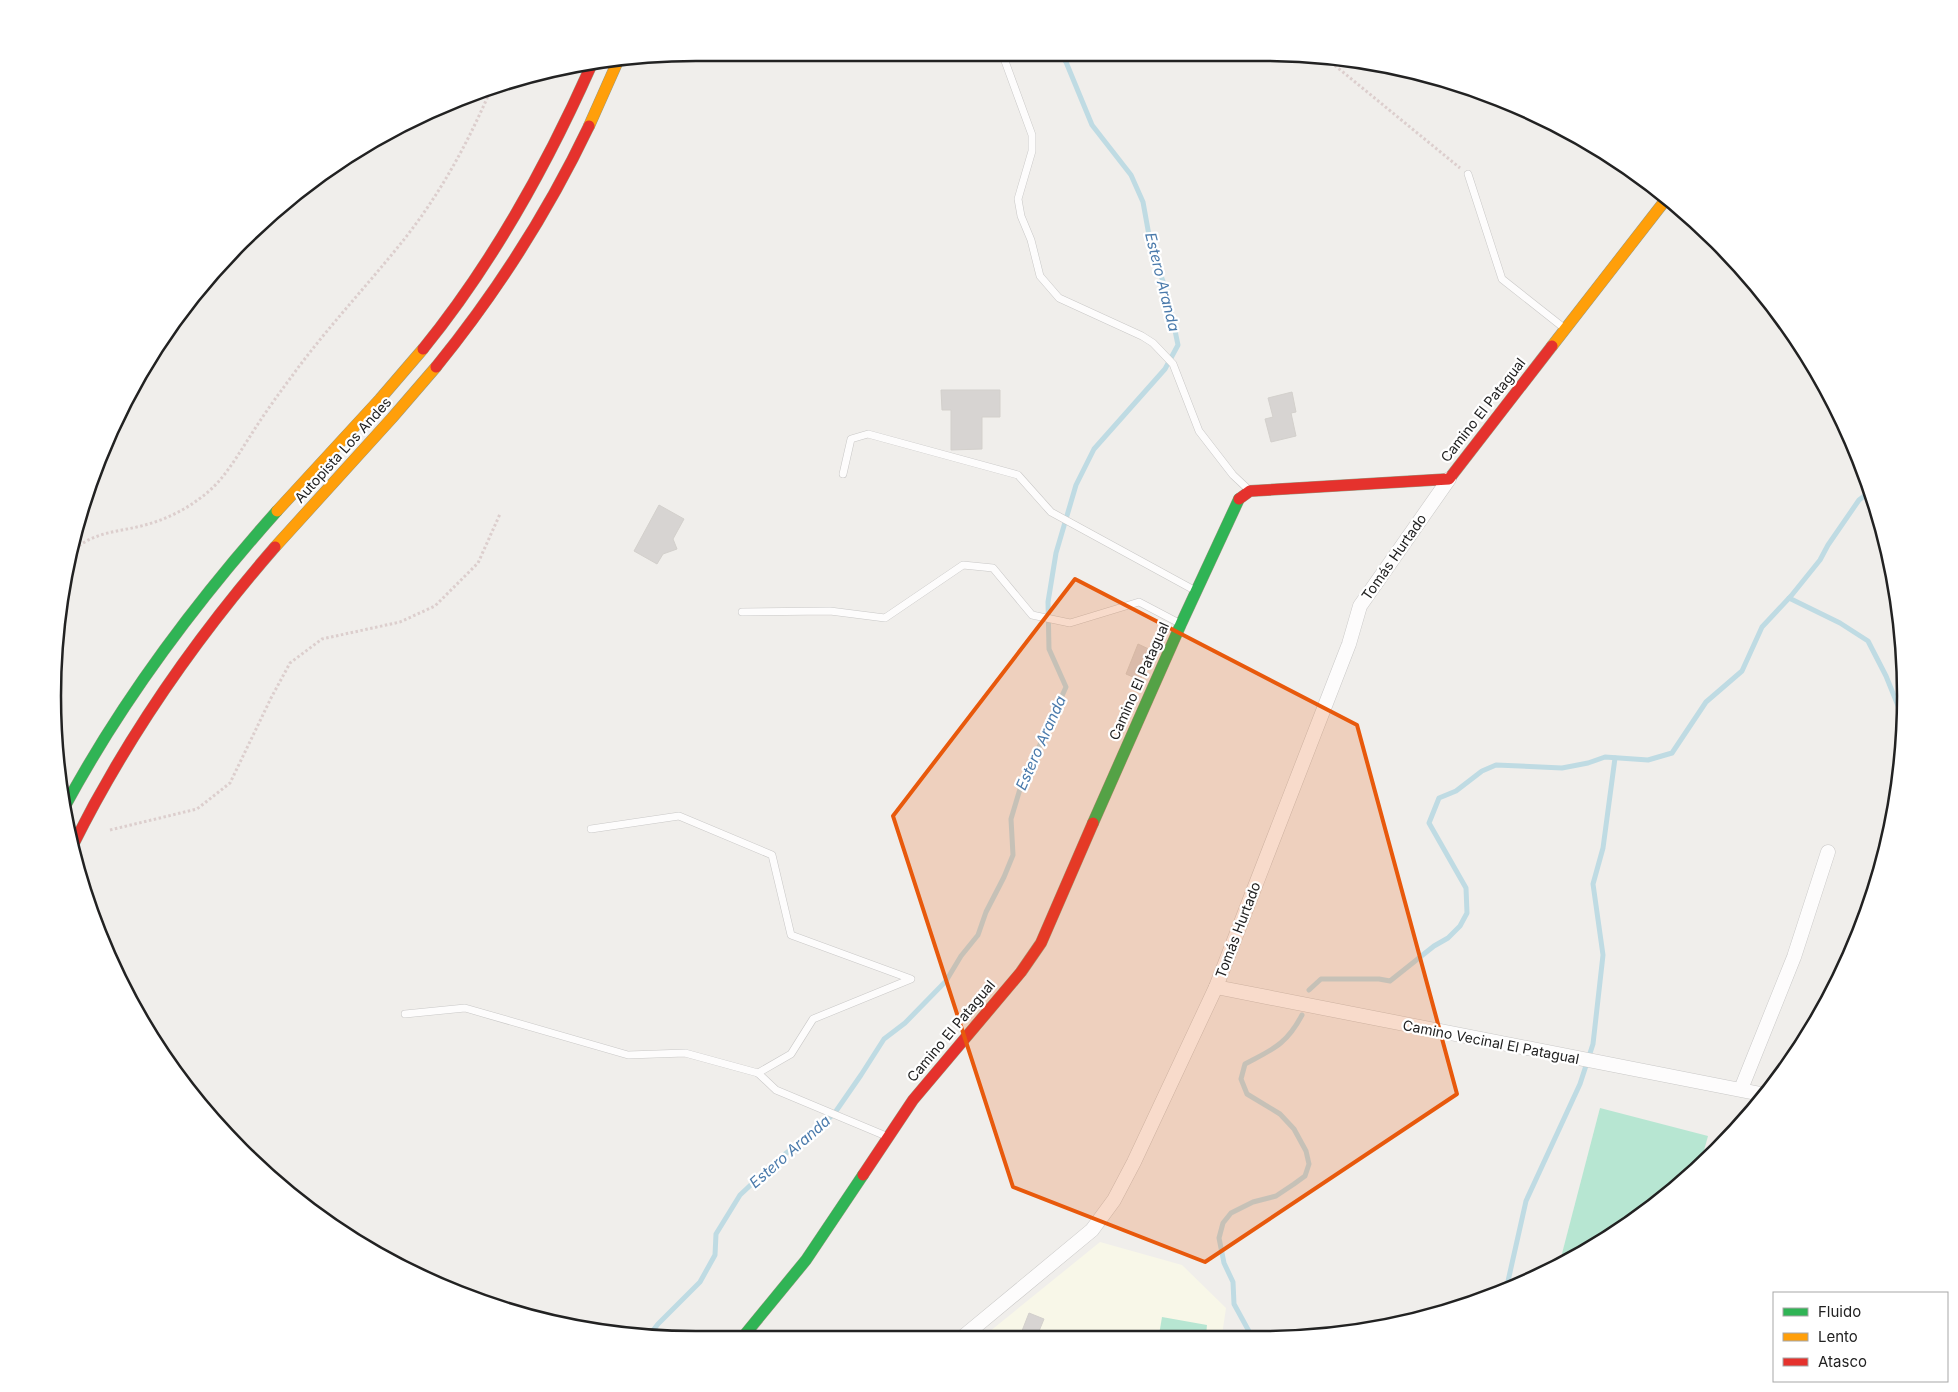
<svg xmlns="http://www.w3.org/2000/svg" width="1958" height="1392" font-family="Inter,sans-serif">
<style>
.education{fill:#f8f7e8}
.pitch{fill:#b7e6d2}
.lines{fill:none;stroke-linecap:round;stroke-linejoin:round}
.stream{stroke:#bfdbe3;stroke-width:5}
.building{fill:#d7d4d2;stroke:#d3d0cc}
.lane-casing{stroke:#c9c8c7;stroke-width:8}
.street-casing{stroke:#c9c8c7;stroke-width:15}
.fast-casing{stroke:#999a82;stroke-width:12}
.slow-casing{stroke:#999a82;stroke-width:12}
.jam-casing{stroke:#999a82;stroke-width:12}
.path{stroke:#dccecd;stroke-width:3;stroke-dasharray:2.5 2.5;stroke-linecap:butt}
.lane{stroke:#fdfcfc;stroke-width:7}
.street{stroke:#fdfcfc;stroke-width:14}
.fast{stroke:#30b455;stroke-width:11}
.slow{stroke:#ff9f0a;stroke-width:11}
.jam{stroke:#e5322d;stroke-width:11}
.marked{fill:#e8590c;fill-opacity:0.2;stroke:#e8590c;stroke-width:4;stroke-linejoin:round}
.labels{text-anchor:middle;stroke-width:4.5;stroke-linejoin:round;paint-order:stroke}
.street-label{font-size:14px;fill:#222;stroke:#fff}
.water-label{font-size:15px;font-style:italic;fill:#4a7aab;stroke:#fff}
.rim{fill:none;stroke:#222;stroke-width:2.5}
</style>
<rect width="100%" height="100%" fill="#f0eeeb"/>
<path class="education" d="M 1100,1242 L 1182,1265 L 1226,1308 L 1222,1335 L 984,1336 Z"/>
<g class="pitch">
<path d="M 1600,1108 L 1708,1136 L 1700,1165 L 1687,1180 L 1559,1265 Z"/>
<path d="M 1162,1317 L 1207,1325 L 1206,1335 L 1159,1335 Z"/>
</g>
<g class="lines">
<g class="stream">
<path d="M 1789,598 L 1840,623 L 1868,641 L 1886,676 L 1903,718"/>
<path d="M 1309,990 L 1321,979 L 1379,979 L 1390,981 L 1434,946 L 1448,938 L 1460,926 L 1467,913 L 1466,888 L 1429,823 L 1439,798 L 1456,791 L 1482,771 L 1496,765 L 1562,768 L 1588,763 L 1605,757 L 1648,760 L 1672,753 L 1706,702 L 1742,671 L 1762,627 L 1791,596 L 1820,560 L 1828,545 L 1859,500 L 1872,490"/>
<path d="M 1506,1290 L 1526,1201 L 1580,1084 L 1593,1044 L 1603,955 L 1593,884 L 1603,848 L 1615,758"/>
<path d="M 1251,1335 L 1234,1304 L 1233,1282 L 1224,1263 L 1219,1238 L 1223,1223 L 1231,1213 L 1253,1202 L 1276,1196 L 1294,1184 L 1305,1176 L 1309,1164 L 1306,1151 L 1294,1129 L 1280,1114 L 1247,1094 L 1241,1079 L 1245,1064 C 1273,1049 1286,1045 1302,1015"/>
<path d="M 648,1337 L 658,1324 L 700,1282 L 715,1255 L 716,1234 L 740,1195 L 773,1164 L 834,1114 L 861,1075 L 884,1039 L 905,1023 L 946,981 L 961,956 L 978,935 L 986,912 L 1004,877 L 1013,855 L 1011,819 L 1020,789 L 1066,687 L 1049,649 L 1048,602 L 1056,553 L 1076,485 L 1094,449 L 1165,369 L 1178,345 L 1167,292 L 1152,252 L 1143,202 L 1131,175 L 1092,125 L 1066,62 L 1060,53"/>
</g>
</g>
<g class="building">
<path d="M 941,390 L 1000,390 L 1000,417 L 982,417 L 982,449 L 951,450 L 951,410 L 942,410 Z"/>
<path d="M 1292,392 L 1296,412 L 1291,413 L 1296,436 L 1271,442 L 1265,419 L 1273,417 L 1268,398 Z"/>
<path d="M 659,505 L 684,519 L 673,539 L 677,549 L 663,554 L 657,564 L 634,551 Z"/>
<path d="M 1138,644 L 1153,651 L 1140,680 L 1126,674 Z"/>
<path d="M 1029,1313 L 1044,1319 L 1037,1336 L 1020,1336 Z"/>
</g>
<g class="lines">
<g class="lane-casing">
<g id="lane">
<path d="M 1002,53 L 1032,135 L 1032,151 L 1018,199 L 1021,216 L 1031,240 L 1040,276 L 1059,298 L 1142,336 L 1153,343 L 1173,364 L 1199,431 L 1233,475 L 1249,490"/>
<path d="M 1468,174 L 1502,279 L 1564,328"/>
<path d="M 843,474 L 851,439 L 868,434 L 1018,475 L 1051,512 L 1194,590"/>
<path d="M 742,612 L 830,611 L 885,618 L 963,565 L 993,568 L 1032,615 L 1070,623 L 1139,602 L 1179,623"/>
<path d="M 591,829 L 679,816 L 772,855 L 791,935 L 911,979 L 813,1019 L 791,1054 L 758,1073"/>
<path d="M 405,1014 L 465,1008 L 628,1055 L 685,1053 L 758,1073 L 776,1090 L 886,1136"/>
</g>
</g>
<g class="street-casing">
<g id="street">
<path d="M 1216,987 L 1766,1095"/>
<path d="M 1741,1089 L 1794,957 L 1828,852"/>
<path d="M 964,1336 L 1092,1230 L 1114,1200 L 1134,1162 L 1216,987 L 1349,644 L 1360,606 L 1449,479"/>
</g>
</g>
<g class="fast-casing">
<g id="fast">
<path d="M 64,808 C 122,700 195,603 277,511"/>
<path d="M 1093,823 L 1181,624 L 1239,499"/>
<path d="M 742,1338 L 806,1260 L 863,1175"/>
</g>
</g>
<g class="slow-casing">
<g id="slow">
<path d="M 589,126 L 617,63"/>
<path d="M 1552,346 L 1667,198"/>
<path d="M 277,511 L 380,399 L 423,349"/>
<path d="M 275,547 L 392,418 L 436,367"/>
</g>
</g>
<g class="jam-casing">
<g id="jam">
<path d="M 423,349 C 493,263 546,167 591,66"/>
<path d="M 436,367 C 496,293 548,212 589,126"/>
<path d="M 1239,499 L 1250,491 L 1449,479 L 1552,346"/>
<path d="M 73,845 C 127,737 195,639 275,547"/>
<path d="M 863,1175 L 913,1100 L 1021,972 L 1041,943 L 1093,823"/>
</g>
</g>
<g class="path">
<path d="M 1327,59 L 1460,168"/>
<path d="M 75,549 C 96,531 120,532 145,525 C 164,520 183,511 199,499 C 222,483 234,461 249,438 C 262,417 277,396 292,376 C 326,329 366,287 402,242 C 439,196 468,143 491,89"/>
<path d="M 110,830 L 197,809 L 230,783 L 271,698 L 290,663 L 322,639 L 400,622 L 435,606 L 478,563 L 500,514"/>
</g>
<use href="#lane" class="lane"/>
<use href="#street" class="street"/>
<use href="#fast" class="fast"/>
<use href="#slow" class="slow"/>
<use href="#jam" class="jam"/>
</g>
<path class="marked" d="M 1075,579 L 1357,725 L 1457,1094 L 1205,1262 L 1013,1187 L 893,816 Z"/>
<g class="labels">
<g class="street-label">
<text transform="translate(1483 410) rotate(-52)" y="5">Camino El Patagual</text>
<text transform="translate(343 450) rotate(-48)" y="5">Autopista Los Andes</text>
<text transform="translate(1394 557) rotate(-55)" y="5">Tomás Hurtado</text>
<text transform="translate(1139 681) rotate(-66)" y="5">Camino El Patagual</text>
<text transform="translate(1238 930) rotate(-69)" y="5">Tomás Hurtado</text>
<text transform="translate(951 1031) rotate(-50)" y="5">Camino El Patagual</text>
<text transform="translate(1491 1042) rotate(11)" y="5">Camino Vecinal El Patagual</text>
</g>
<g class="water-label">
<text transform="translate(1162 282) rotate(76)" y="5">Estero Aranda</text>
<text transform="translate(1041 743) rotate(-66)" y="5">Estero Aranda</text>
<text transform="translate(790 1152) rotate(-41)" y="5">Estero Aranda</text>
</g>
</g>
<path d="M0 0H1958V1392H0ZM696 61H1262A635 635 0 0 1 1897 696V696A635 635 0 0 1 1262 1331H696A635 635 0 0 1 61 696V696A635 635 0 0 1 696 61Z" fill="#fff" fill-rule="evenodd"/>
<path class="rim" d="M696 61H1262A635 635 0 0 1 1897 696V696A635 635 0 0 1 1262 1331H696A635 635 0 0 1 61 696V696A635 635 0 0 1 696 61Z"/>
<rect x="1773" y="1292" width="175" height="90" fill="#ffffff" stroke="#a7a7a7"/>
<rect x="1783" y="1308" width="25" height="8" fill="#30b455" stroke="#a7a7a7"/>
<text x="1818" y="1317" font-size="15" fill="#222222">Fluido</text>
<rect x="1783" y="1333" width="25" height="8" fill="#ff9f0a" stroke="#a7a7a7"/>
<text x="1818" y="1342" font-size="15" fill="#222222">Lento</text>
<rect x="1783" y="1358" width="25" height="8" fill="#e5322d" stroke="#a7a7a7"/>
<text x="1818" y="1367" font-size="15" fill="#222222">Atasco</text>
</svg>
